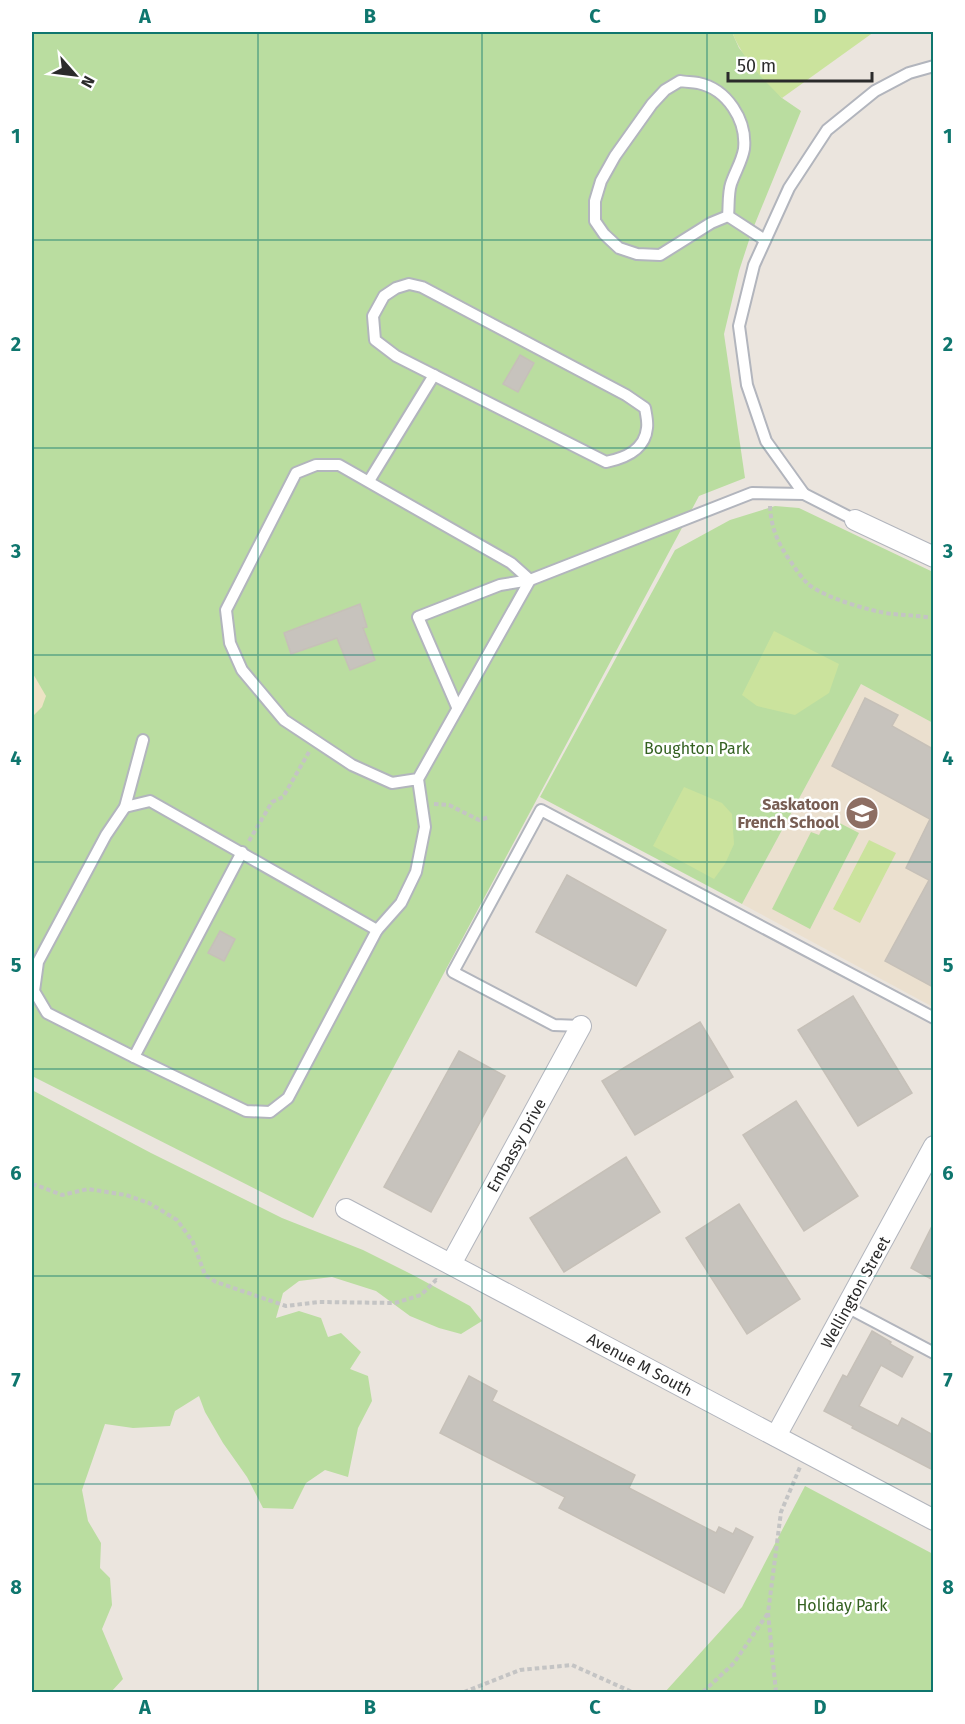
<svg xmlns="http://www.w3.org/2000/svg" width="965" height="1724" font-family="'Fira Sans',sans-serif">
<style>
.education{fill:#ebe0cf}
.green{fill:#badda0}
.sand{fill:#ede3c4}
.pitch{fill:#cbe39d}
.building{fill:#c7c3bd;stroke:#c6c0b8;stroke-width:1.5}
.lines{fill:none;stroke-linecap:round;stroke-linejoin:round}
.service-casing{stroke:#b2b5bd;stroke-width:14}
.minor-casing{stroke:#b2b5bd;stroke-width:22}
.path{stroke:#c4c4c4;stroke-width:4;stroke-dasharray:4.5 3;stroke-linecap:butt}
.service{stroke:#fff;stroke-width:10}
.minor{stroke:#fff;stroke-width:20}
.grid{fill:none;stroke:#0f766e;stroke-width:1.5;stroke-opacity:0.55}
.labels{text-anchor:middle;stroke-width:5;stroke-linejoin:round;paint-order:stroke}
.park-label{font-size:16px;fill:#346121;stroke:#fff}
.education-label{font-size:16px;font-weight:bold;fill:#785e54;stroke:#fff;text-anchor:end}
.street-label{font-size:16px;fill:#2b2b2b;stroke:#fff}
.neatline{fill:none;stroke:#0f766e;stroke-width:2}
.grid-label{font-size:20px;text-anchor:middle;font-weight:bold;fill:#0f766e}
</style>
<rect width="100%" height="100%" fill="#ebe5de"/>
<path class="education" d="M 861,684 L 933,723 L 933,1007 L 742,904 Z"/>
<g class="green">
<path d="M 32,32 L 732,32 L 739,48 L 782,98 L 801,111 L 752,231 L 739,271 L 724,334 L 745,478 L 699,496 L 313,1218 L 34,1077 L 32,1082 Z"/>
<path d="M 775,506 L 799,508 L 933,572 L 933,723 L 861,684 L 742,904 L 540,797 L 675,550 L 730,520 Z"/>
<path d="M 828,817 L 859,833 L 810,929 L 772,909 L 811,832 L 819,835 Z"/>
<path d="M 32,1090 L 151,1153 L 282,1218 L 363,1250 L 413,1275 L 470,1306 L 482,1321 L 461,1334 L 439,1328 L 410,1316 L 376,1291 L 332,1277 L 299,1281 L 283,1293 L 276,1318 L 299,1311 L 321,1318 L 328,1337 L 341,1333 L 361,1352 L 350,1369 L 368,1376 L 372,1401 L 358,1428 L 348,1477 L 325,1470 L 306,1483 L 293,1509 L 263,1508 L 247,1477 L 223,1443 L 205,1412 L 199,1396 L 175,1411 L 170,1426 L 133,1428 L 105,1424 L 82,1490 L 88,1521 L 101,1543 L 100,1568 L 110,1578 L 112,1605 L 102,1629 L 123,1679 L 111,1692 L 32,1692 Z"/>
<path d="M 805,1486 L 933,1554 L 933,1692 L 665,1692 L 742,1607 Z"/>
</g>
<path class="sand" d="M 32,672 L 46,696 L 42,707 L 32,717 Z"/>
<g class="pitch">
<path d="M 732,32 L 874,32 L 782,98 C 761,78 743,59 732,32 Z"/>
<path d="M 774,631 L 839,664 L 829,693 L 795,715 L 757,706 L 742,695 Z"/>
<path d="M 684,787 L 722,803 L 732,814 L 734,844 L 725,864 L 714,879 L 653,846 Z"/>
<path d="M 869,840 L 896,853 L 860,923 L 833,909 Z"/>
</g>
<g class="building">
<path d="M 520,355 L 534,363 L 518,392 L 503,384 Z"/>
<path d="M 360,604 L 367,627 L 363,628 L 375,660 L 350,670 L 337,638 L 291,654 L 284,633 Z"/>
<path d="M 865,698 L 898,715 L 892,726 L 933,749 L 933,987 L 885,961 L 929,880 L 906,868 L 930,819 L 832,766 Z"/>
<path d="M 567,875 L 666,930 L 636,986 L 536,932 Z"/>
<path d="M 220,931 L 235,939 L 224,961 L 208,953 Z"/>
<path d="M 853,996 L 912,1093 L 858,1126 L 798,1030 Z"/>
<path d="M 700,1022 L 733,1077 L 635,1135 L 602,1081 Z"/>
<path d="M 459,1051 L 505,1076 L 431,1212 L 384,1187 Z"/>
<path d="M 796,1101 L 858,1196 L 804,1231 L 743,1135 Z"/>
<path d="M 626,1157 L 660,1212 L 564,1272 L 530,1218 Z"/>
<path d="M 739,1204 L 800,1299 L 747,1334 L 686,1238 Z"/>
<path d="M 933,1224 L 933,1280 L 911,1268 Z"/>
<path d="M 872,1331 L 891,1342 L 890,1344 L 913,1357 L 902,1377 L 881,1365 L 859,1406 L 898,1426 L 902,1418 L 933,1435 L 933,1470 L 852,1428 L 853,1426 L 824,1411 L 843,1375 L 847,1377 Z"/>
<path d="M 469,1376 L 497,1391 L 492,1401 L 635,1475 L 629,1488 L 716,1533 L 719,1527 L 733,1534 L 736,1528 L 753,1537 L 724,1593 L 559,1508 L 565,1497 L 440,1433 Z"/>
</g>
<g class="lines">
<g class="service-casing">
<g id="service">
<path d="M 680,81 C 685,82 692,82 698,83 C 727,89 747,120 744,149 C 742,161 735,172 731,184 C 728,193 729,206 728,216 L 711,223 L 660,255 L 637,254 L 619,248 L 604,234 L 595,221 L 595,201 L 601,181 L 615,156 L 652,104 L 665,90 Z"/>
<path d="M 728,216 L 765,240"/>
<path d="M 409,284 L 422,287 L 626,395 L 645,408 C 646,414 648,422 647,428 C 645,450 625,458 606,462 L 396,356 L 375,340 L 373,316 L 384,296 L 396,288 Z"/>
<path d="M 369,481 L 434,375"/>
<path d="M 804,494 L 766,441 L 747,385 L 739,326 L 754,265 L 789,188 L 827,130 L 875,91 L 909,73 L 934,66"/>
<path d="M 457,707 L 418,617 L 500,585 L 530,580 L 752,493 L 804,494 L 855,520"/>
<path d="M 143,740 L 125,807 L 106,835 L 38,962 L 34,991 L 47,1013 L 134,1057 L 246,1111 L 270,1112 L 288,1098 L 377,930 L 401,903 L 416,872 L 425,827 L 418,779 L 530,580 L 511,563 L 339,465 L 316,465 L 296,473 L 226,610 L 230,643 L 242,670 L 284,720 L 352,765 L 392,783 L 418,779"/>
<path d="M 125,807 L 150,801 L 377,930"/>
<path d="M 581,1026 L 554,1025 L 453,972 L 541,810 L 934,1018"/>
<path d="M 134,1057 L 242,852"/>
<path d="M 847,1307 L 934,1353"/>
</g>
</g>
<g class="minor-casing">
<g id="minor">
<path d="M 855,520 L 934,557"/>
<path d="M 346,1209 L 934,1520"/>
<path d="M 451,1264 L 581,1026"/>
<path d="M 776,1436 L 934,1146"/>
</g>
</g>
<g class="path">
<path d="M 770,506 C 771,528 778,544 791,562 C 796,570 802,578 808,584 C 825,598 870,611 892,614 C 906,615 920,616 934,618"/>
<path d="M 434,804 L 449,805 L 479,820 L 490,817"/>
<path d="M 249,841 L 272,802 L 283,797 L 309,752"/>
<path d="M 32,1185 L 36,1185 L 62,1195 L 88,1189 L 126,1195 L 149,1203 L 177,1220 L 193,1242 L 205,1275 L 216,1282 L 286,1306 L 319,1302 L 395,1303 L 421,1295 L 436,1280 L 438,1281"/>
<path d="M 464,1692 L 520,1670 L 572,1665 L 632,1692"/>
<path d="M 703,1692 L 734,1663 L 768,1613"/>
<path d="M 776,1692 L 768,1613 L 781,1512 L 800,1467"/>
</g>
<use href="#service" class="service"/>
<use href="#minor" class="minor"/>
</g>
<path class="grid" d="M 258,32 L 258,1692M 482,32 L 482,1692M 707,32 L 707,1692M 32,240 L 934,240M 32,448 L 934,448M 32,655 L 934,655M 32,862 L 934,862M 32,1069 L 934,1069M 32,1276 L 934,1276M 32,1484 L 934,1484"/>
<defs>
<g id="school-disc" transform="scale(1.725)"><circle r="9.5" fill="#8d6e63" stroke="#fff"/><path d="M0-5L7-2L0 1L-7-2ZM-4 1L0 2.5L4 1V4Q0 6-4 4Z" fill="#fff"/></g>
</defs>
<g fill-rule="evenodd">
<use href="#school-disc" x="862" y="813"/>
</g>
<g class="labels">
<g class="park-label">
<text x="697" y="754">Boughton Park</text>
<text x="842" y="1611">Holiday Park</text>
</g>
<g class="education-label">
<text x="839" y="810">Saskatoon<tspan x="839" dy="18">French School</tspan></text>
</g>
<g class="street-label">
<text transform="translate(516 1145) rotate(-61)" y="6">Embassy Drive</text>
<text transform="translate(855 1292) rotate(-61)" y="6">Wellington Street</text>
<text transform="translate(640 1364) rotate(28)" y="6">Avenue M South</text>
</g>
</g>
<rect width="965" height="1724" fill="none" stroke="#ffffff" stroke-width="66"/>
<g transform="translate(75 75) rotate(118)" stroke="#ffffff" stroke-width="4.5" paint-order="stroke">
<path d="M0-4.5L10 22L0 15L-10 22Z" fill="#2b2b2b"/>
<text y="-9" font-size="16" font-weight="bold" text-anchor="middle" fill="#2b2b2b">N</text>
</g>
<path d="M728 72v9h144v-9" fill="none" stroke="#2b2b2b" stroke-width="3"/>
<text x="737" y="72" font-size="18" fill="#2b2b2b" stroke="#ffffff" stroke-width="4.5" paint-order="stroke">50 m</text>
<rect x="33" y="33" width="899" height="1658" class="neatline"/>
<g class="grid-label">
<text x="145" y="23">A</text>
<text x="370" y="23">B</text>
<text x="595" y="23">C</text>
<text x="820" y="23">D</text>
<text x="16" y="143">1</text>
<text x="948" y="143">1</text>
<text x="16" y="351">2</text>
<text x="948" y="351">2</text>
<text x="16" y="558">3</text>
<text x="948" y="558">3</text>
<text x="16" y="765">4</text>
<text x="948" y="765">4</text>
<text x="16" y="972">5</text>
<text x="948" y="972">5</text>
<text x="16" y="1180">6</text>
<text x="948" y="1180">6</text>
<text x="16" y="1387">7</text>
<text x="948" y="1387">7</text>
<text x="16" y="1594">8</text>
<text x="948" y="1594">8</text>
<text x="145" y="1714">A</text>
<text x="370" y="1714">B</text>
<text x="595" y="1714">C</text>
<text x="820" y="1714">D</text>
</g>
</svg>
